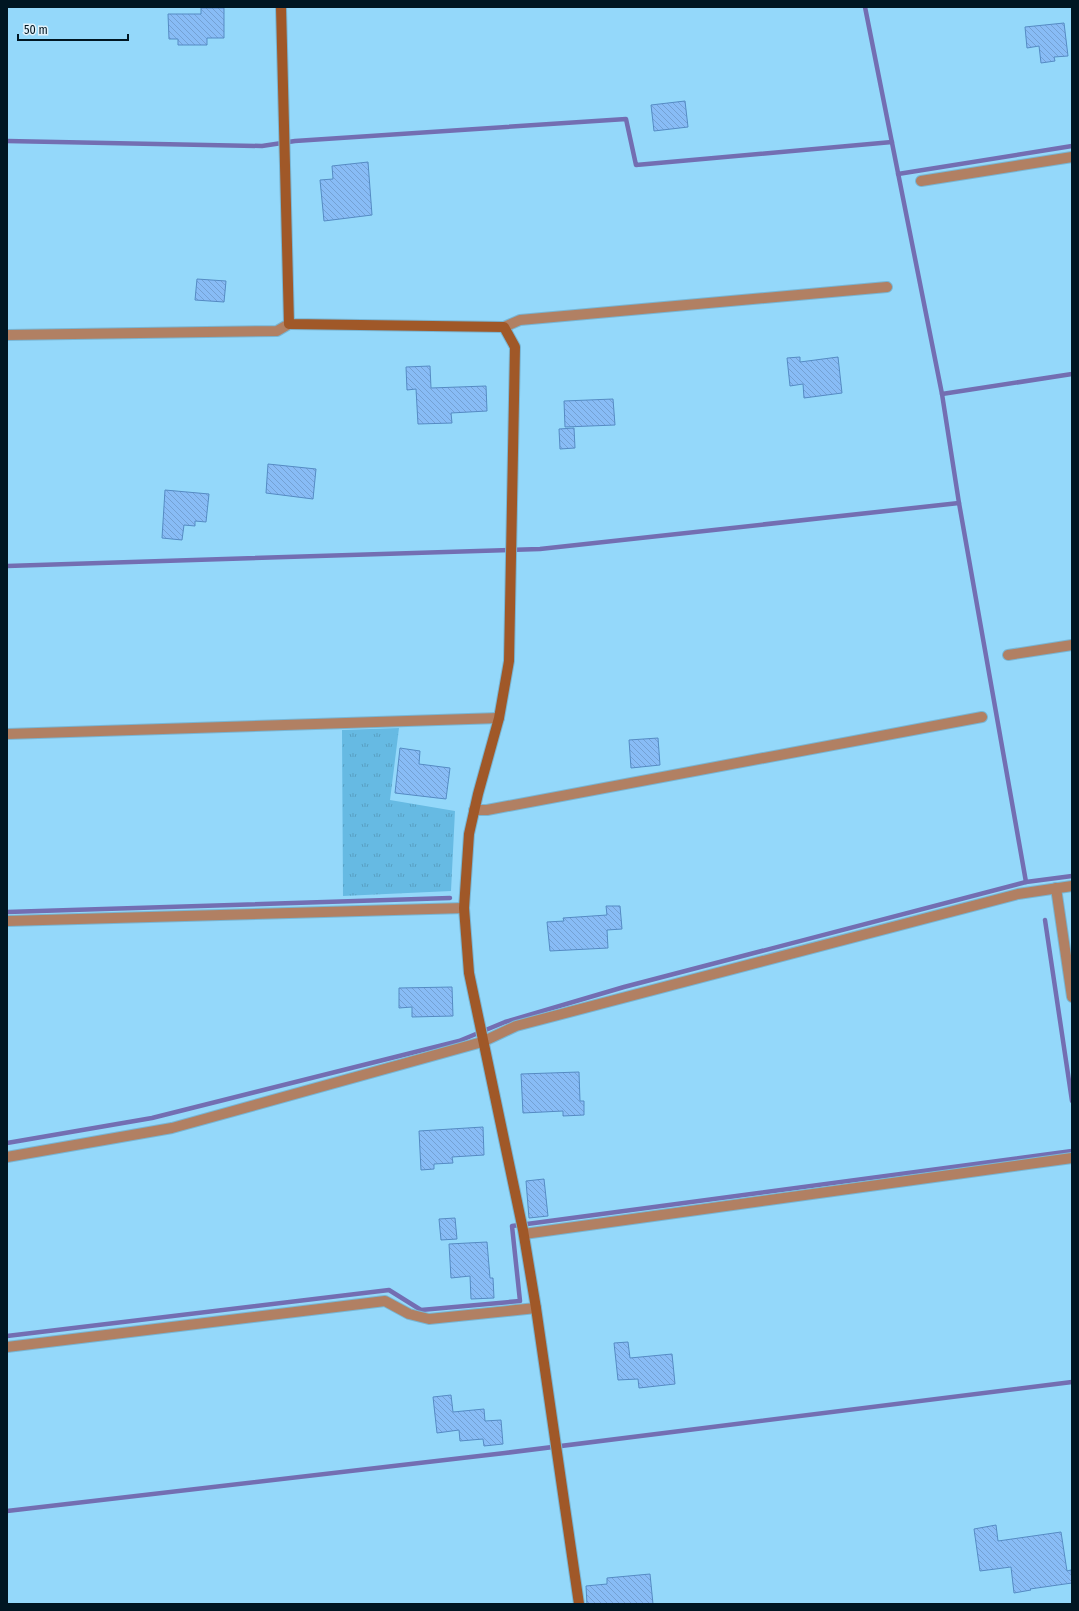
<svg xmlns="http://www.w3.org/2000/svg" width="1079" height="1611" font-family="'Fira Sans Condensed',sans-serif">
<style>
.grass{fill:url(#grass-tufts)}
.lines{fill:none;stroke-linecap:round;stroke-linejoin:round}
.stream{stroke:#736eb2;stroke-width:4.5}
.building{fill:url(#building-back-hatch);stroke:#558bc4}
.street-casing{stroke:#79b5d3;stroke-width:12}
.secondary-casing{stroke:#79b5d3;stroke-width:12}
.street{stroke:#b18063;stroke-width:10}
.secondary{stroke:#a05828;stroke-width:10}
</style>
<defs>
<pattern id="grass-tufts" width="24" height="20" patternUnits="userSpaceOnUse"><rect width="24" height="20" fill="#66bae3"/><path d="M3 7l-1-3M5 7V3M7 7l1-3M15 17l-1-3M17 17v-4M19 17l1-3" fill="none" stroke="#579fc2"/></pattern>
<pattern id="building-back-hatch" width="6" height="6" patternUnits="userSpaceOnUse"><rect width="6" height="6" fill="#88bcf6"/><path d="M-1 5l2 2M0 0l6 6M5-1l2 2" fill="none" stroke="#74a1d3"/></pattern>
</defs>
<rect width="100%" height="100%" fill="#94d8fa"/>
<path class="grass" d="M 399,728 L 390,800 L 455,811 L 451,891 L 343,896 L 342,730 Z"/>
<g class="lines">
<g class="stream">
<path d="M 865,7 L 942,394 L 1072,374"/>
<path d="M 7,141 L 262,146 L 295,141 L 626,119 L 636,165 L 892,142"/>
<path d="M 898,174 L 1072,146"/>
<path d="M 942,394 L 959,503 L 1026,882"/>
<path d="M 7,566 L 540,549 L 959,503"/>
<path d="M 7,912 L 450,898"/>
<path d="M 1045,920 L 1072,1101"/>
<path d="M 7,1143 L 152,1118 L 459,1041 L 505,1022 L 624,987 L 1026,882 L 1072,876"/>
<path d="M 7,1336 L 389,1290 L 421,1310 L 520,1301 L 512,1226 L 1072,1151"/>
<path d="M 7,1511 L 505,1453 L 1072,1382"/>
</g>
</g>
<g class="building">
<path d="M 201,8 L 224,8 L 224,38 L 207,38 L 207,45 L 178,45 L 178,39 L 169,39 L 168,14 L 201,14 Z"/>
<path d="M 1064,23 L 1068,56 L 1054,57 L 1055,61 L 1041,63 L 1039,46 L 1027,48 L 1025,27 Z"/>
<path d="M 685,101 L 688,127 L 654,131 L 651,105 Z"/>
<path d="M 368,162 L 372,215 L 324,221 L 320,180 L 333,179 L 332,166 Z"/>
<path d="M 197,279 L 226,281 L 224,302 L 195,300 Z"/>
<path d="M 800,357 L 800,362 L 838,357 L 842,393 L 804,398 L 803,384 L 790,386 L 787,358 Z"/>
<path d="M 430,366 L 431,388 L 486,386 L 487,411 L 451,413 L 452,423 L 418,424 L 416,389 L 407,390 L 406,367 Z"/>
<path d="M 613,399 L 615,425 L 565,427 L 564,401 Z"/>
<path d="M 574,428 L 575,448 L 560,449 L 559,429 Z"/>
<path d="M 268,464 L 316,469 L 313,499 L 266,493 Z"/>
<path d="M 165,490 L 209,494 L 206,522 L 195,521 L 195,526 L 184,525 L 182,540 L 162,538 Z"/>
<path d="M 658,738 L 660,765 L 631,768 L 629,740 Z"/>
<path d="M 400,748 L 420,751 L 419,764 L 450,768 L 446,799 L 395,793 Z"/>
<path d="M 606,906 L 620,906 L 622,929 L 607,930 L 608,948 L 550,951 L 547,922 L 564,921 L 563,918 L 607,915 Z"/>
<path d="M 452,987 L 453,1016 L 412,1017 L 412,1007 L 399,1008 L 399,988 Z"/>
<path d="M 579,1072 L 580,1101 L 584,1101 L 584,1115 L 563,1116 L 563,1111 L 523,1113 L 521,1074 Z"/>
<path d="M 483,1127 L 484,1155 L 452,1157 L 453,1163 L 434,1164 L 434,1169 L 421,1170 L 419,1131 Z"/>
<path d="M 544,1179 L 548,1216 L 529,1218 L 526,1181 Z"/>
<path d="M 455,1218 L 457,1239 L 441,1240 L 439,1219 Z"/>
<path d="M 487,1242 L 490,1278 L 493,1278 L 494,1298 L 471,1299 L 470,1276 L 451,1278 L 449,1244 Z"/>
<path d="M 628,1342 L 630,1358 L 672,1354 L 675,1384 L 639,1388 L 638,1379 L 618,1380 L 614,1343 Z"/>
<path d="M 451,1395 L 453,1412 L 484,1409 L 485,1421 L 501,1420 L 503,1444 L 484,1446 L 483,1439 L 460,1441 L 459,1430 L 437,1433 L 433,1397 Z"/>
<path d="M 996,1525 L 998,1541 L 1061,1532 L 1067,1571 L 1071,1570 L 1072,1583 L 1030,1589 L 1031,1590 L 1014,1593 L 1011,1567 L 980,1571 L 974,1529 Z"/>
<path d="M 650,1574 L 653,1604 L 587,1604 L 586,1586 L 607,1584 L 607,1578 Z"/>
</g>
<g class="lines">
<g class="street-casing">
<g id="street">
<path d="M 921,181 L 1072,157"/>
<path d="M 504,327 L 520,320 L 887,287"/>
<path d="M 7,335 L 277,331 L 289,324"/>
<path d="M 1008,655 L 1072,645"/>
<path d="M 7,734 L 499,718"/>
<path d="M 474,810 L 487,810 L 982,717"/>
<path d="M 1056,888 L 1072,997"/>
<path d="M 7,921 L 464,908"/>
<path d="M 7,1157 L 172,1128 L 482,1042 L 516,1026 L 1018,894 L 1072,886"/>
<path d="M 524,1234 L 1072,1158"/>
<path d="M 7,1347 L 385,1301 L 409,1314 L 429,1319 L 536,1308"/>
</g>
</g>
<g class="secondary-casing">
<path id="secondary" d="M 281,7 L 289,324 L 504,327 L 515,347 L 509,661 L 499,718 L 478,794 L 469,834 L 464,908 L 469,973 L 523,1230 L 536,1308 L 579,1604"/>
</g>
<use href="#street" class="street"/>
<use href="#secondary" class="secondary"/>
</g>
<rect width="1079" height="1611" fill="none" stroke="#001622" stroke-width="16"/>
<path d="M18 34v6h110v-6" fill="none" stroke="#001622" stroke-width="2"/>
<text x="24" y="34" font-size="12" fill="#001622" stroke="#e1f1fa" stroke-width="3" paint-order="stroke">50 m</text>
</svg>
